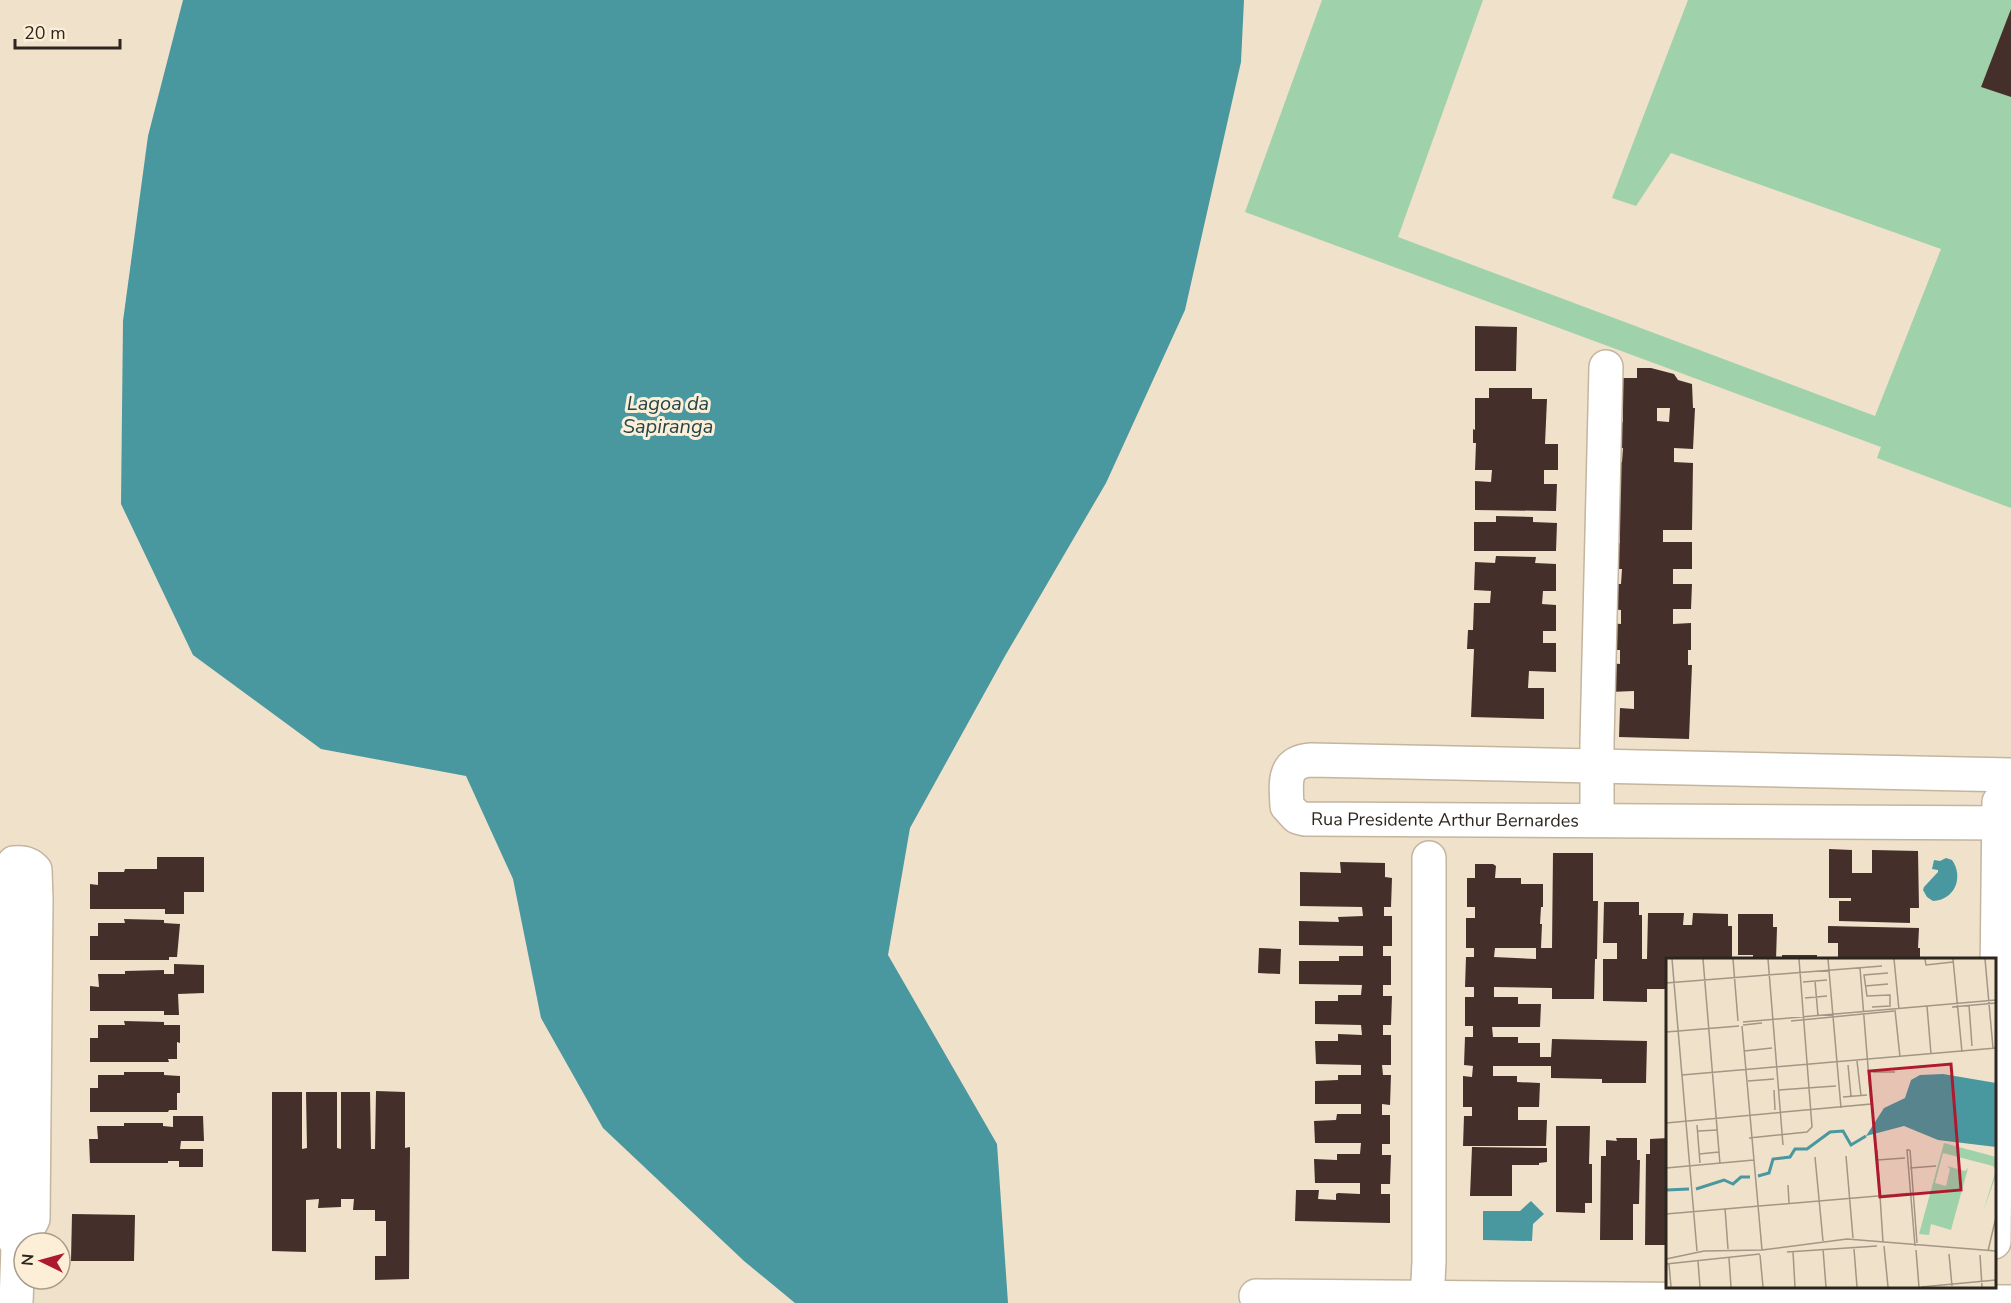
<svg xmlns="http://www.w3.org/2000/svg" width="2011" height="1303" font-family="'Nunito Sans',sans-serif">
<style>
.green{fill:#9fd1ab}
.water{fill:#49979f}
.building{fill:#452f2a;fill-rule:evenodd}
.lines{fill:none;stroke-linecap:round;stroke-linejoin:round}
.street-casing{stroke:#c3b59f;stroke-width:36}
.street{stroke:#fff;stroke-width:33}
.labels{text-anchor:middle;stroke-width:6;stroke-linejoin:round;paint-order:stroke}
.street-label{font-size:18px;fill:#2c261e;stroke:#fdeed7}
.water-label{font-size:20px;font-style:italic;fill:#21464a;stroke:#fdeed7}
.inset-river{fill:none;stroke:#49979f;stroke-width:3}
.inset-road{fill:none;stroke:#a29685;stroke-width:1.5}
.view{fill:#ae1a2d;fill-opacity:0.15;stroke:#ae1a2d;stroke-width:3}
.inset-edge{fill:none;stroke:#2c261e;stroke-width:3}
</style>
<rect width="100%" height="100%" fill="#f0e1ca"/>
<path class="green" d="M 1322,0 L 1483,0 L 1398,237 L 1875,416 L 1941,249 L 1671,153 L 1636,206 L 1612,198 L 1688,0 L 2011,0 L 2011,12 L 1981,87 L 2011,97 L 2011,508 L 1877,458 L 1881,447 L 1245,212 Z"/>
<g class="water">
<path d="M 183,0 L 1244,0 L 1241,62 L 1185,310 L 1106,483 L 1005,656 L 910,828 L 888,955 L 997,1144 L 1008,1303 L 795,1303 L 744,1261 L 603,1128 L 541,1018 L 513,879 L 466,776 L 321,749 L 193,655 L 121,504 L 123,321 L 148,136 Z"/>
<path d="M 1946,858 L 1952,860 C 1964,877 1955,900 1933,901 L 1927,897 L 1923,890 L 1924,887 L 1938,872 L 1938,870 L 1932,869 L 1934,860 L 1940,861 Z"/>
<path d="M 1531,1201 L 1544,1214 L 1533,1224 L 1532,1241 L 1483,1240 L 1483,1211 L 1520,1211 Z"/>
</g>
<g class="building">
<path d="M 2011,9 L 2011,97 L 1981,87 Z"/>
<path d="M 1475,326 L 1517,327 L 1516,371 L 1475,371 Z"/>
<path d="M 1637,368 L 1651,368 L 1674,374 L 1678,380 L 1692,384 L 1693,408 L 1695,408 L 1693,449 L 1674,448 L 1674,462 L 1693,463 L 1692,530 L 1663,530 L 1663,542 L 1692,542 L 1692,569 L 1673,569 L 1673,584 L 1692,584 L 1691,609 L 1673,609 L 1673,624 L 1691,623 L 1691,650 L 1688,650 L 1688,665 L 1692,665 L 1689,739 L 1619,737 L 1620,708 L 1634,709 L 1634,691 L 1609,692 L 1609,663 L 1620,664 L 1620,650 L 1609,650 L 1609,623 L 1621,624 L 1621,610 L 1609,609 L 1609,584 L 1621,584 L 1622,569 L 1609,569 L 1611,543 L 1620,543 L 1620,530 L 1610,530 L 1611,503 L 1620,503 L 1620,489 L 1610,489 L 1611,462 L 1622,462 L 1623,448 L 1611,449 L 1611,422 L 1623,422 L 1622,378 L 1637,378 ZM 1657,408 L 1670,408 L 1669,422 L 1657,421 Z"/>
<path d="M 1489,388 L 1532,388 L 1532,399 L 1547,399 L 1545,444 L 1558,444 L 1558,470 L 1544,470 L 1544,484 L 1557,484 L 1556,511 L 1475,510 L 1475,481 L 1491,482 L 1492,470 L 1475,470 L 1476,443 L 1473,443 L 1473,429 L 1475,430 L 1475,398 L 1489,398 Z"/>
<path d="M 1496,516 L 1533,517 L 1533,522 L 1557,523 L 1556,551 L 1474,551 L 1474,522 L 1496,522 Z"/>
<path d="M 1496,556 L 1536,557 L 1535,563 L 1556,564 L 1556,591 L 1543,591 L 1542,604 L 1556,605 L 1556,631 L 1543,631 L 1543,643 L 1556,643 L 1556,672 L 1529,671 L 1528,688 L 1544,688 L 1544,719 L 1471,717 L 1474,649 L 1467,649 L 1468,630 L 1473,630 L 1474,603 L 1490,603 L 1491,591 L 1474,590 L 1475,562 L 1495,563 Z"/>
<path d="M 1829,849 L 1852,850 L 1852,873 L 1872,873 L 1872,850 L 1918,851 L 1919,908 L 1910,908 L 1910,923 L 1839,921 L 1839,901 L 1851,901 L 1851,898 L 1829,898 Z"/>
<path d="M 1553,853 L 1593,853 L 1593,901 L 1598,901 L 1597,959 L 1595,959 L 1594,999 L 1552,999 L 1552,988 L 1494,987 L 1494,997 L 1518,997 L 1518,1004 L 1541,1004 L 1540,1027 L 1492,1027 L 1493,1037 L 1518,1037 L 1518,1043 L 1540,1043 L 1540,1057 L 1551,1057 L 1552,1039 L 1647,1041 L 1646,1083 L 1602,1083 L 1602,1079 L 1551,1078 L 1551,1066 L 1493,1066 L 1493,1076 L 1517,1076 L 1517,1082 L 1540,1083 L 1539,1107 L 1518,1107 L 1518,1120 L 1547,1120 L 1546,1146 L 1463,1146 L 1464,1116 L 1472,1116 L 1472,1107 L 1463,1107 L 1463,1076 L 1472,1077 L 1473,1066 L 1464,1065 L 1465,1037 L 1473,1037 L 1473,1026 L 1465,1026 L 1465,997 L 1474,997 L 1474,987 L 1465,987 L 1466,957 L 1474,957 L 1474,948 L 1466,948 L 1466,918 L 1475,918 L 1475,907 L 1467,907 L 1467,878 L 1475,878 L 1475,864 L 1493,864 L 1496,866 L 1495,878 L 1521,878 L 1521,884 L 1543,884 L 1543,907 L 1541,907 L 1540,924 L 1542,924 L 1541,948 L 1552,948 ZM 1495,948 L 1536,948 L 1536,959 L 1494,957 Z"/>
<path d="M 157,857 L 204,857 L 204,892 L 184,892 L 184,914 L 165,914 L 165,909 L 90,909 L 90,884 L 98,885 L 98,872 L 124,872 L 125,869 L 157,869 Z"/>
<path d="M 1340,862 L 1385,863 L 1385,877 L 1392,878 L 1391,907 L 1384,907 L 1384,916 L 1392,916 L 1392,946 L 1383,946 L 1383,956 L 1391,956 L 1391,985 L 1383,985 L 1383,996 L 1392,996 L 1391,1025 L 1383,1025 L 1383,1035 L 1391,1035 L 1391,1065 L 1382,1065 L 1383,1075 L 1391,1075 L 1390,1105 L 1382,1104 L 1382,1115 L 1390,1115 L 1390,1144 L 1382,1144 L 1382,1155 L 1391,1155 L 1390,1184 L 1381,1184 L 1381,1194 L 1390,1194 L 1390,1223 L 1295,1221 L 1296,1190 L 1319,1190 L 1318,1199 L 1336,1200 L 1336,1194 L 1338,1193 L 1360,1194 L 1360,1183 L 1315,1183 L 1314,1159 L 1337,1160 L 1337,1154 L 1360,1154 L 1361,1143 L 1315,1143 L 1314,1121 L 1336,1120 L 1337,1114 L 1361,1114 L 1361,1104 L 1315,1104 L 1315,1081 L 1338,1080 L 1338,1075 L 1361,1075 L 1361,1065 L 1316,1064 L 1315,1041 L 1338,1041 L 1338,1034 L 1362,1035 L 1361,1025 L 1315,1024 L 1315,1001 L 1338,1001 L 1338,995 L 1361,995 L 1362,985 L 1299,984 L 1299,961 L 1339,961 L 1339,956 L 1363,956 L 1363,946 L 1299,945 L 1299,921 L 1339,922 L 1338,917 L 1363,916 L 1362,907 L 1300,906 L 1300,872 L 1341,873 Z"/>
<path d="M 1604,902 L 1639,902 L 1639,915 L 1642,915 L 1642,959 L 1647,959 L 1648,913 L 1684,913 L 1683,925 L 1692,925 L 1693,913 L 1728,914 L 1728,926 L 1732,926 L 1732,960 L 1668,960 L 1668,989 L 1647,989 L 1647,1002 L 1603,1001 L 1603,959 L 1617,959 L 1617,943 L 1603,943 Z"/>
<path d="M 1738,914 L 1773,914 L 1773,927 L 1777,927 L 1776,960 L 1753,960 L 1753,955 L 1738,955 Z"/>
<path d="M 124,919 L 164,920 L 164,923 L 180,924 L 177,957 L 169,957 L 169,960 L 90,960 L 90,936 L 98,936 L 98,923 L 125,923 Z"/>
<path d="M 1828,926 L 1919,928 L 1918,948 L 1920,948 L 1920,960 L 1838,960 L 1838,943 L 1828,943 Z"/>
<path d="M 1259,948 L 1281,949 L 1280,974 L 1258,973 Z"/>
<rect x="1782" y="955" width="35" height="5"/>
<path d="M 174,964 L 204,965 L 204,993 L 178,994 L 179,1015 L 164,1015 L 164,1011 L 90,1011 L 90,986 L 99,987 L 98,974 L 125,974 L 125,971 L 164,970 L 164,974 L 174,974 Z"/>
<path d="M 124,1021 L 164,1022 L 164,1025 L 180,1025 L 180,1043 L 177,1042 L 177,1059 L 168,1059 L 169,1062 L 90,1062 L 90,1038 L 98,1038 L 98,1025 L 125,1025 Z"/>
<path d="M 124,1072 L 164,1072 L 164,1075 L 180,1076 L 180,1093 L 177,1093 L 177,1110 L 169,1110 L 168,1112 L 90,1112 L 90,1088 L 98,1088 L 98,1075 L 124,1075 Z"/>
<path d="M 376,1091 L 405,1092 L 405,1148 L 410,1147 L 409,1279 L 375,1280 L 375,1256 L 386,1256 L 386,1221 L 375,1221 L 375,1210 L 353,1210 L 354,1199 L 341,1199 L 341,1207 L 318,1208 L 319,1199 L 306,1200 L 306,1252 L 272,1251 L 272,1092 L 302,1092 L 302,1149 L 307,1148 L 306,1092 L 337,1092 L 337,1148 L 341,1149 L 341,1092 L 370,1092 L 371,1149 L 375,1149 Z"/>
<path d="M 173,1116 L 203,1116 L 204,1141 L 181,1141 L 180,1149 L 203,1149 L 203,1167 L 179,1167 L 179,1161 L 168,1161 L 168,1163 L 90,1163 L 89,1139 L 98,1139 L 97,1126 L 124,1126 L 124,1123 L 163,1123 L 163,1126 L 173,1127 Z"/>
<path d="M 1556,1126 L 1590,1126 L 1589,1164 L 1592,1164 L 1592,1203 L 1585,1203 L 1585,1213 L 1556,1212 Z"/>
<path d="M 1616,1138 L 1637,1138 L 1637,1160 L 1640,1160 L 1639,1204 L 1633,1204 L 1633,1240 L 1600,1240 L 1601,1156 L 1606,1156 L 1606,1140 L 1617,1141 Z"/>
<path d="M 1668,1138 L 1668,1245 L 1645,1245 L 1646,1154 L 1650,1154 L 1650,1139 Z"/>
<path d="M 1472,1147 L 1547,1148 L 1547,1162 L 1539,1163 L 1539,1165 L 1512,1165 L 1512,1196 L 1470,1196 Z"/>
<path d="M 72,1214 L 135,1215 L 134,1261 L 71,1261 Z"/>
</g>
<g class="lines">
<g class="street-casing">
<g id="street">
<path id="s1" d="M 2011,775 L 1311,760 C 1282,762 1286,783 1287,806 L 1297,817 L 1305,819 L 2011,823"/>
<path d="M 1597,820 L 1597,742 L 1606,367"/>
<path d="M 1994,1242 L 1999,802"/>
<path d="M 1256,1296 L 2011,1302"/>
<path d="M 1427,1299 L 1429,1262 L 1429,858"/>
<path d="M 16,1303 L 18,1247 L 33,1219 L 36,899 L 35,870 C 29,863 23,862 14,863 L 8,870 L 7,1224 L 18,1247"/>
</g>
</g>
<use href="#street" class="street"/>
</g>
<g class="labels">
<g class="street-label">
<text dy="6" stroke="none"><textPath href="#s1" startOffset="924">Rua Presidente Arthur Bernardes</textPath></text>
</g>
<g class="water-label">
<text x="668" y="410">Lagoa da<tspan x="668" dy="23">Sapiranga</tspan></text>
</g>
</g>
<g transform="translate(1666 958)">
<rect width="330" height="330" fill="#f0e1ca"/>
<path d="M 278,185 L 330,199 L 330,217 L 317,254 L 330,212 L 327,208 L 277,195 L 269,225 L 280,228 L 284,211 L 281,208 L 299,213 L 302,210 L 285,272 L 265,266 L 263,277 L 253,276 Z" fill="#9fd1ab"/>
<path d="M 277,116 L 330,125 L 330,189 L 272,182 L 238,168 L 200,178 L 218,150 L 239,140 L 245,122 L 254,117 Z" fill="#49979f"/>
<path class="inset-river" d="M 92,218 L 103,215 L 107,201 L 124,199 L 129,191 L 141,191 L 164,174 L 177,173 L 185,187 L 200,178M 30,231 L 58,222 L 67,226 L 75,219 L 84,219M 0,232 L 23,231"/>
<path class="inset-road" d="M 6,1 L 31,293M 37,1 L 54,206M 67,1 L 72,63M 102,1 L 117,187M 162,1 L 175,150M 228,1 L 233,52M 259,1 L 260,7 L 287,4M 287,1 L 296,94M 319,1 L 327,90M 149,23 L 152,58M 137,24 L 161,22M 0,25 L 216,8M 199,28 L 222,26M 139,40 L 161,38M 303,47 L 306,88M 261,48 L 265,96M 206,49 L 224,48 L 224,37 L 201,38 L 198,17 L 222,15M 286,49 L 330,45M 229,52 L 234,99M 125,63 L 228,53M 77,64 L 330,42M 77,67 L 96,65M 76,68 L 96,292M 0,74 L 73,68M 78,93 L 106,90M 191,103 L 195,138M 182,107 L 185,138M 207,114 L 229,114M 16,117 L 330,90M 82,123 L 108,121M 108,132 L 109,152M 112,132 L 170,128M 177,139 L 201,137M 0,165 L 205,146 L 194,10M 31,167 L 34,205M 32,173 L 52,172M 83,180 L 141,174 L 146,169 L 133,1M 211,192 L 217,284M 244,192 L 241,192 L 249,288M 244,192 L 251,285M 33,196 L 53,194M 180,198 L 187,280M 149,199 L 157,283M 211,202 L 239,200M 0,210 L 88,202M 244,210 L 270,208M 122,227 L 123,245M 59,250 L 62,291M 0,256 L 247,235M 218,288 L 222,329M 157,291 L 160,329M 188,291 L 191,329M 250,292 L 253,329M 322,293 L 330,259M 121,294 L 211,288M 127,294 L 129,329M 283,296 L 286,328M 94,297 L 97,329M 314,297 L 316,329M 63,300 L 65,329M 0,301 L 38,293 L 96,292 L 181,281 L 330,293M 32,303 L 34,329M 0,306 L 94,296M 3,306 L 5,329M 255,329 L 330,322"/>
<path class="view" d="M 285,106 L 295,232 L 214,239 L 203,113 Z"/>
<rect width="330" height="330" class="inset-edge"/>
</g>
<g transform="translate(42 1261) rotate(275)"><circle r="28" fill="#fdeed7" stroke="#a99e8d" stroke-width="1.5"/>
<path d="M0-4.5L10 22L0 15L-10 22Z" fill="#ae1a2d"/>
<text y="-9" font-size="16" font-weight="bold" text-anchor="middle" fill="#2c261e">N</text>
</g>
<path d="M15 39v9h105v-9" fill="none" stroke="#2c261e" stroke-width="3"/>
<text x="24" y="39" font-size="18" fill="#2c261e" stroke="#fdeed7" stroke-width="4.5" paint-order="stroke">20 m</text>
</svg>
